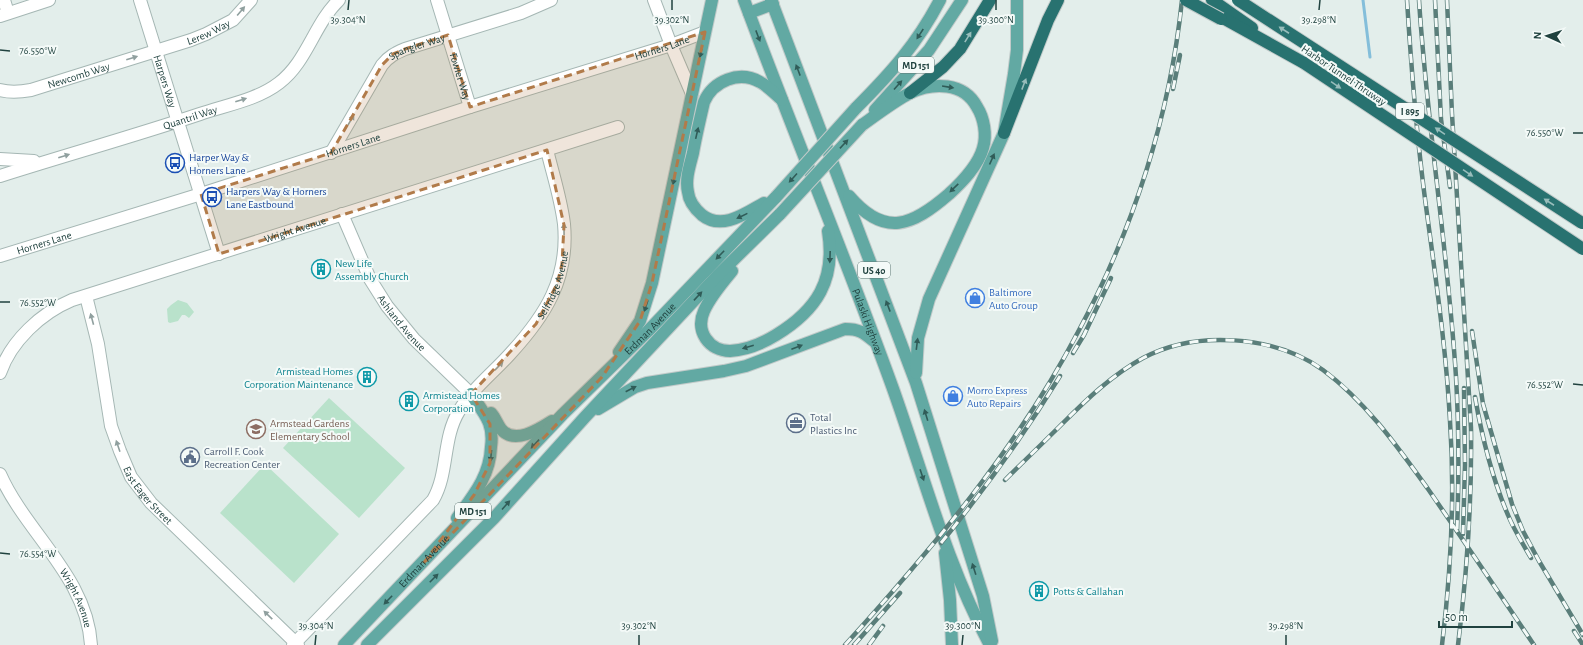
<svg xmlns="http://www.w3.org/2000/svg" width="1583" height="645" font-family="'Alegreya Sans',sans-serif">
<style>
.green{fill:#b9e2cb}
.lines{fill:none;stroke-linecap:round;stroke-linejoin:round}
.stream{stroke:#84beda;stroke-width:3}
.minor-casing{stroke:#a5b7b4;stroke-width:14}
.major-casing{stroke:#c1cac9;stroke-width:14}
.highway-casing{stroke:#c1cac9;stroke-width:14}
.minor{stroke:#fff;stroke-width:12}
.major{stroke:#62a9a3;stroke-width:12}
.highway{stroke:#287270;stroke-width:12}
.rail-casing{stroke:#5a7e7a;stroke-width:4.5}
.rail{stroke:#f4faf8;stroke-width:3;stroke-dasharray:9;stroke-linecap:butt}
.major-bridge-casing{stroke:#c1cac9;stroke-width:14;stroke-linecap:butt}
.highway-bridge-casing{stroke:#c1cac9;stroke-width:14;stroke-linecap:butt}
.major-bridge{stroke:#62a9a3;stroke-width:12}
.highway-bridge{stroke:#287270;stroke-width:12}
.oneway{fill:#90a09f}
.oneway2{fill:#98bdbb}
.oneway3{fill:#305c58}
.marked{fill:#b17b4a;fill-opacity:0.2;stroke:#b17b4a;stroke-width:3;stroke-dasharray:8 5;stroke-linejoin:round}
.ticks{fill:none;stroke:#20423f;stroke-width:1.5}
.labels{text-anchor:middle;stroke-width:4;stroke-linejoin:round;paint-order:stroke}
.shield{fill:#f4faf8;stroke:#607976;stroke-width:1}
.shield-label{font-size:10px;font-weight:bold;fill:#20423f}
.street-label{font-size:11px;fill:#20423f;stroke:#f4faf8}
.transit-label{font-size:11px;fill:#164399;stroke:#f4faf8;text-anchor:start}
.culture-label{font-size:11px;fill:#0d838f;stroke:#f4faf8;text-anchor:start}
.shop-label{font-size:11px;fill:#366cbe;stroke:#f4faf8;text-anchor:start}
.service-label{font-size:11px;fill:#4e5e75;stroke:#f4faf8;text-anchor:start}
.education-label{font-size:11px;fill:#785e54;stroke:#f4faf8;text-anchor:start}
.ticks-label{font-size:10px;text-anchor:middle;fill:#20423f;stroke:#f4faf8;stroke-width:4;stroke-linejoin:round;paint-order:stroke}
</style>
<rect width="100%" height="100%" fill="#e3eeeb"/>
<g class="green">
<path d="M 178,300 L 187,303 L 194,312 L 189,318 L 185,315 L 182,315 L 178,321 L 170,323 L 168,322 L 167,309 L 171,305 Z"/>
<path d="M 329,398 L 405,468 L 359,518 L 283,448 Z"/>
<path d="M 265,464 L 339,534 L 294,583 L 220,513 Z"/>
</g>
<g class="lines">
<path class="stream" d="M 1363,0 L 1370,57"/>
<g class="minor-casing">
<g id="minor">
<path d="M 4,0 L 8,13"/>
<path id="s1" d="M 140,0 L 219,254"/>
<path id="s2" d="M 437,0 L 470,107"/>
<path d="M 654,0 L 671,45 L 692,94"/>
<path d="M 0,16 L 49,0"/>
<path id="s3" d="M 0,90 C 11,93 20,92 31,90 L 191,40 L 206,34 L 233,20 L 251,0"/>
<path id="s4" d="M 331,153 L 382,65 C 389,56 396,53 405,49 L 521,13 L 551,0"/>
<path d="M 0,159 L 34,161"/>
<path id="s5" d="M 0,176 C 66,155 134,136 200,114 C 226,105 257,100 279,83 C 307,62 314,24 339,0"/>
<path id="s6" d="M 342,214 L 370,279 L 387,306 L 414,339 L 471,394"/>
<path id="s7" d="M 0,256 L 201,194 L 470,107 L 671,45 L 705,32"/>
<path id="s8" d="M 86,296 L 98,344 L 111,426 L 120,451 L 131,477 L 151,503 L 298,645"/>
<path id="s9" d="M 0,373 C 11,341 41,313 72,300 L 618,127"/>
<path id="s10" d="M 0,474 C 26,533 87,577 91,645"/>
<path id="s11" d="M 293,645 L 433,500 C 449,472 442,439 459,411 C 472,389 493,373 510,354 C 545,316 569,279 564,224 C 561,199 553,175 547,150"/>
</g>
</g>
<g class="major-casing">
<g id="major">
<path id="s12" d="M 744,0 C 792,129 845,256 892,386 C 923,472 946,564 990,645"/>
<path d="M 771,0 L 916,383 L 983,596 L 992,641"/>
<path d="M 749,13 L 773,4"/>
<path d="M 856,108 C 891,73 917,44 940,0"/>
<path d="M 875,110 L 929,50 L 962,0"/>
<path d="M 849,196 C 885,238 912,226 949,194 C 962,182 978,166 983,148 C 987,135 984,118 977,107 C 964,82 933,82 910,93 C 896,100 876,115 862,125"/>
<path d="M 764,203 C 746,213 722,231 702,215 C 695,209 689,202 688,192 C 685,179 690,165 693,153 C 696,136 700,119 704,102 C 713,81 739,70 760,82 C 768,86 775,94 782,100"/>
<path d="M 732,271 C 722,283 710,297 704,311 C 695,331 709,351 730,351 C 746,350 763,343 776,335 C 817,310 836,280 828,231"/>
<path d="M 619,352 L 640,321 L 652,283 L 712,0"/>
<path d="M 916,373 L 918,338 L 929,299 L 1004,133 L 1014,74 L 1017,50 L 1017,0"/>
<path d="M 598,409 L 635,387 L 647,383 L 724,371 L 746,366 L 845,329 C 860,329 864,333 875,342"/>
<path d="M 491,413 C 495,417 497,424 501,429 C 514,445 538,430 552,421"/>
<path d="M 457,518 C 473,496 490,476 491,447 C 492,440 492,431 489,423 C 485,413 477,403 471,394"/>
<path d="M 945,553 L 950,600 L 952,645"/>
<path id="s13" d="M 344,645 L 563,414 L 648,331 L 776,197"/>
<path d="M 367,645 L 494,518 L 585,417 L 717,276 L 780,214"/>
</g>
</g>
<g class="highway-casing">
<g id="highway">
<path d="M 1212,0 L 1252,28"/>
<path d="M 1214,13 L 1304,63"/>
<path d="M 910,93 L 943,67 L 960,49 L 990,0"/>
<path d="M 1004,133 L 1048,20 L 1058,0"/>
</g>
</g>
<use href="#minor" class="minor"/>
<use href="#major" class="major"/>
<use href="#highway" class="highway"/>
<g class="rail-casing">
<g id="rail">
<path d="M 1407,0 C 1411,64 1416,128 1424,191 C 1434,268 1446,344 1450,421 C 1455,495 1451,571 1442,645"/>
<path d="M 1419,0 C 1427,126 1448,251 1456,377 C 1459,428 1459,480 1457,531"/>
<path d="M 1435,0 L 1441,119 L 1450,187"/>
<path d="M 1447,0 L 1452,114 L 1471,428 C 1472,501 1467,573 1458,645"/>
<path d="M 1173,89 L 1180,55"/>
<path d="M 1472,331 L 1483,404 L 1512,504 L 1523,531 L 1539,561 L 1583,635"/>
<path d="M 1073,353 L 1084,335 L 1111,278"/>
<path d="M 1475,397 C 1482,437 1492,478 1508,515 C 1514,530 1523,544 1531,558"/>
<path d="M 1005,480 C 1024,461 1043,443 1062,424 C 1087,399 1112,375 1143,358 C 1195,330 1275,335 1323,370 C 1366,402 1397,446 1428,489 C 1464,541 1499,593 1534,645"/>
<path d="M 1463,534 L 1465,465 L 1464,388"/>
<path d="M 941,543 C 984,490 1024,435 1060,376"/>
<path d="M 1574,631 L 1583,645"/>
<path d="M 845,645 C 932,549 1018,447 1078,332 C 1133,230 1170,116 1182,0"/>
<path d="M 854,645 L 900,593"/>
<path d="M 869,645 L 883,626"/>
</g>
</g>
<use href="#rail" class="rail"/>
<g class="major-bridge-casing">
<g id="major-bridge">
<path d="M 776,197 L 856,108"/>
<path d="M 780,214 L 862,125"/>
</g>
</g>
<g class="highway-bridge-casing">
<g id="highway-bridge">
<path d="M 1186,0 L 1221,19"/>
<path d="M 1238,0 L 1582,223"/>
<path d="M 1304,63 L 1583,249"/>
</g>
</g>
<use href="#major-bridge" class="major-bridge"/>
<use href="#highway-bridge" class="highway-bridge"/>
</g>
<defs><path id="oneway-solid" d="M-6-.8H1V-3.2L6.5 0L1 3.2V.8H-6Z"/></defs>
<g class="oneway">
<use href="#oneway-solid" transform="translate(241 11) rotate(-50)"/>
<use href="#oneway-solid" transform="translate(132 58) rotate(-17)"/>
<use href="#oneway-solid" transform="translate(241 100) rotate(-18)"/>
<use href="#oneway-solid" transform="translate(351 120) rotate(-59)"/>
<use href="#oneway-solid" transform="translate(64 156) rotate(-17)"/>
<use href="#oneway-solid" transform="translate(564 229) rotate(-91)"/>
<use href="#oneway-solid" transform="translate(92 319) rotate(-105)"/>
<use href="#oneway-solid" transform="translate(499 366) rotate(-46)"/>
<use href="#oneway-solid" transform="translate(118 446) rotate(-109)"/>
<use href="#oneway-solid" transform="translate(268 615) rotate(-136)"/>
</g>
<g class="oneway2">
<use href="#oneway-solid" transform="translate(1284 30) rotate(-147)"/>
<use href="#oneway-solid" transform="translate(968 37) rotate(-58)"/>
<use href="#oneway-solid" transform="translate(1024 84) rotate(-69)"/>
<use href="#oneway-solid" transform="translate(1336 85) rotate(34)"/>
<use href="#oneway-solid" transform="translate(1440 131) rotate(-146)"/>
<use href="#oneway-solid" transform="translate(1468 173) rotate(34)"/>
<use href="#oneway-solid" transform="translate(1549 202) rotate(-147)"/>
</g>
<g class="oneway3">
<use href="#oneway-solid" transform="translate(920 34) rotate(123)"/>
<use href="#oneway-solid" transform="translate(758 36) rotate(69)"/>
<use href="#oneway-solid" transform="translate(701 52) rotate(103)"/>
<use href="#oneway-solid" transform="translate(798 70) rotate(-111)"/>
<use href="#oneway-solid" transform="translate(898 85) rotate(-48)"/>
<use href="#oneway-solid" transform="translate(948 87) rotate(9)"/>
<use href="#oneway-solid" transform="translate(697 133) rotate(-77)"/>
<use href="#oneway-solid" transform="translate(844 144) rotate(-47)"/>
<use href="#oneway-solid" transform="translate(992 159) rotate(-66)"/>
<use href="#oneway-solid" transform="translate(793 178) rotate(132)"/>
<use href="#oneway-solid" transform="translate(674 179) rotate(102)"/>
<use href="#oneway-solid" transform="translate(954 188) rotate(136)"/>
<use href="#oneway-solid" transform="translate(742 216) rotate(154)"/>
<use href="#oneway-solid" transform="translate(720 255) rotate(134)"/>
<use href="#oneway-solid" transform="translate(830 257) rotate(92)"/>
<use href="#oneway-solid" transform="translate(698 296) rotate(-47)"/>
<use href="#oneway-solid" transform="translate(646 306) rotate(109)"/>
<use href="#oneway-solid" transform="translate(888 306) rotate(-111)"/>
<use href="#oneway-solid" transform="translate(917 344) rotate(-83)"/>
<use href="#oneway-solid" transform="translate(748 347) rotate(164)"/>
<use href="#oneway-solid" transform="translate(797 347) rotate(-21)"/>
<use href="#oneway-solid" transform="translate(631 389) rotate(-27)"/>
<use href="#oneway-solid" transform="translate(926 415) rotate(-107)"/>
<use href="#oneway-solid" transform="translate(535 444) rotate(133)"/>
<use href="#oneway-solid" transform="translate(491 456) rotate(96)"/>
<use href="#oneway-solid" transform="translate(922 475) rotate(71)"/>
<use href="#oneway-solid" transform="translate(506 505) rotate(-48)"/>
<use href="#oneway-solid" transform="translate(974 569) rotate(-108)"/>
<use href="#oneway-solid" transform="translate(434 578) rotate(-45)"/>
<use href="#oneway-solid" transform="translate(388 600) rotate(134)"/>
</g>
<path class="marked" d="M 705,32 L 652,283 L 640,321 L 602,377 L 423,564 L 474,495 L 490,463 L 490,424 L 471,394 L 536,324 L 557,284 L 562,264 L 564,225 L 547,150 L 219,254 L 201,194 L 331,153 L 382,65 L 393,54 L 405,49 L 448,35 L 470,107 Z"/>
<path class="ticks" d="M 348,10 L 349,0M 672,10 L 672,0M 996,10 L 996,0M 1319,10 L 1320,0M 0,50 L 10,51M 1573,133 L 1583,133M 0,302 L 10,302M 1573,384 L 1583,385M 0,553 L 10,554M 315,645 L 316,635M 639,645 L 639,635M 962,645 L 963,635M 1286,645 L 1286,635"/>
<defs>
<g id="bus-ring" transform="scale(1)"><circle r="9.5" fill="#f4faf8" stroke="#1a4fb4" stroke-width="1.5"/><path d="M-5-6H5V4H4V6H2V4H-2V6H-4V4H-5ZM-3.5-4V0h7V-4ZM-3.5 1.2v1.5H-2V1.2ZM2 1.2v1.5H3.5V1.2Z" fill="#1a4fb4"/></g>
<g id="building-ring" transform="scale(1)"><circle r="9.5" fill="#f4faf8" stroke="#0f9aa8" stroke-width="1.5"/><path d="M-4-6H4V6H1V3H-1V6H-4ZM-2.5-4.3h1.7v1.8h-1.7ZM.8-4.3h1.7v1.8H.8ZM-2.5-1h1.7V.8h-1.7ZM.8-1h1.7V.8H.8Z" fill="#0f9aa8"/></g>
<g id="shop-ring" transform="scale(1)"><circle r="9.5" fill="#f4faf8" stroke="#3f7fe0" stroke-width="1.5"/><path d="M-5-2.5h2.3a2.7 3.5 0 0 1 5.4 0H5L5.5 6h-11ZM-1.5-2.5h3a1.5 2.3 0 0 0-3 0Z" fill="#3f7fe0"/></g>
<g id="office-ring" transform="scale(1)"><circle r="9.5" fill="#f4faf8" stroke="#5c6f8a" stroke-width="1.5"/><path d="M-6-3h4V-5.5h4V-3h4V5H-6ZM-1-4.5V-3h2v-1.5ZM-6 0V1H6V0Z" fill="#5c6f8a"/></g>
<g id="school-ring" transform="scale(1)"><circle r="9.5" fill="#f4faf8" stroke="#8d6e63" stroke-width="1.5"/><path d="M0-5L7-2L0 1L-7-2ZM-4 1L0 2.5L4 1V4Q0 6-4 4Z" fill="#8d6e63"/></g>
<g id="civic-ring" transform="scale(1)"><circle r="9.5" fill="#f4faf8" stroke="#5c6f8a" stroke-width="1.5"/><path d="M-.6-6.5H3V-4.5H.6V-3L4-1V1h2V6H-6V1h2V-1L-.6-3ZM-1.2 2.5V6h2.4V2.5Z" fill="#5c6f8a"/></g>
</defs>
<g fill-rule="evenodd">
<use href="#bus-ring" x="175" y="163"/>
<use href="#bus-ring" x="212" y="197"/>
<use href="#building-ring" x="321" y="269"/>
<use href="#shop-ring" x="975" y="298"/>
<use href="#building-ring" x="367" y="377"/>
<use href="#shop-ring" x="953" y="396"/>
<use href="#building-ring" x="409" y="401"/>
<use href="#office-ring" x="796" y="423"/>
<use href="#school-ring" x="256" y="429"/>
<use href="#civic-ring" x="190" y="457"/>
<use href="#building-ring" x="1039" y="591"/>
</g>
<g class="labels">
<g class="shield">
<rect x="898" y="57" width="36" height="16" rx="3"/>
<rect x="1396" y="103" width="28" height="16" rx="3"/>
<rect x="858" y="262" width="32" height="16" rx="3"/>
<rect x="455" y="503" width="36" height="16" rx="3"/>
</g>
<g class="shield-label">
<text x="916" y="69">MD 151</text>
<text x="1410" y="115">I 895</text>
<text x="874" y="274">US 40</text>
<text x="473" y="515">MD 151</text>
</g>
<g class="street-label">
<text dy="4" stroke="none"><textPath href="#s3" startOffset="218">Lerew Way</textPath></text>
<text dy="4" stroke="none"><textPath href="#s7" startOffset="694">Horners Lane</textPath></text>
<text dy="4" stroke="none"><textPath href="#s4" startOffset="142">Spangler Way</textPath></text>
<text dy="4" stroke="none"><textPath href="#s3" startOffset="81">Newcomb Way</textPath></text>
<text transform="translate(1344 75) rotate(34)" y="4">Harbor Tunnel Thruway</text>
<text dy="4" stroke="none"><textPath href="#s2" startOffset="80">Fowler Way</textPath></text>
<text dy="4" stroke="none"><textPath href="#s1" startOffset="85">Harpers Way</textPath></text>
<text dy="4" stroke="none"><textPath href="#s5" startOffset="199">Quantril Way</textPath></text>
<text dy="4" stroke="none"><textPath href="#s7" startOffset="370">Horners Lane</textPath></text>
<text dy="4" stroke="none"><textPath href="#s9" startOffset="339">Wright Avenue</textPath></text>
<text dy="4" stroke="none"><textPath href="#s7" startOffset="46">Horners Lane</textPath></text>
<text dy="4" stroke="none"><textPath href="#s11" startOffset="454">Selfridge Avenue</textPath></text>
<text dy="4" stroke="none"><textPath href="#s6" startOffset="125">Ashland Avenue</textPath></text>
<text dy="4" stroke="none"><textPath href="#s12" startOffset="345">Pulaski Highway</textPath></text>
<text dy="4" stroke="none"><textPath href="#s13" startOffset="440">Erdman Avenue</textPath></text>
<text dy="4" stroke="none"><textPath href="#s8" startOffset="212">East Eager Street</textPath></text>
<text dy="4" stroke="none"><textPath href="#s13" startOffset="116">Erdman Avenue</textPath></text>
<text dy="4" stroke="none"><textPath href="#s10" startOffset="146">Wright Avenue</textPath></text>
</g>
<g class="transit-label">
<text x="189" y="161">Harper Way &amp;<tspan x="189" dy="13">Horners Lane</tspan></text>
<text x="226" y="195">Harpers Way &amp; Horners<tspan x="226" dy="13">Lane Eastbound</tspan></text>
</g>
<g class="culture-label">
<text x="335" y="267">New Life<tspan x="335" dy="13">Assembly Church</tspan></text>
<text x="353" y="375" text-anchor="end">Armistead Homes<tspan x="353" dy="13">Corporation Maintenance</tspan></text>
<text x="423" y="399">Armistead Homes<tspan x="423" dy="13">Corporation</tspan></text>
<text x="1053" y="595">Potts &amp; Callahan</text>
</g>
<g class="shop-label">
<text x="989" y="296">Baltimore<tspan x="989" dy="13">Auto Group</tspan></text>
<text x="967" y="394">Morro Express<tspan x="967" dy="13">Auto Repairs</tspan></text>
</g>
<g class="service-label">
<text x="810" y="421">Total<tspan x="810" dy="13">Plastics Inc</tspan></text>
<text x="204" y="455">Carroll F. Cook<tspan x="204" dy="13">Recreation Center</tspan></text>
</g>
<g class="education-label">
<text x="270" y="427">Armstead Gardens<tspan x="270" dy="13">Elementary School</tspan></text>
</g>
</g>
<g class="ticks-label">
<text x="348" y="23">39.304°N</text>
<text x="672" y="23">39.302°N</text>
<text x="996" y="23">39.300°N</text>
<text x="1319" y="23">39.298°N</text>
<text x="38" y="54">76.550°W</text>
<text x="1545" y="136">76.550°W</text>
<text x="38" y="306">76.552°W</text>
<text x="1545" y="388">76.552°W</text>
<text x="38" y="557">76.554°W</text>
<text x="316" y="629">39.304°N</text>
<text x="639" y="629">39.302°N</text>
<text x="963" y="629">39.300°N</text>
<text x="1286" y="629">39.298°N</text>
</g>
<g transform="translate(1547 36) rotate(273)" stroke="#f4faf8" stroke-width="3" paint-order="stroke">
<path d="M0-3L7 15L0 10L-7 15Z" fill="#20423f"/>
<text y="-6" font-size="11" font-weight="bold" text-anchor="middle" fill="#20423f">N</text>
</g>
<path d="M1439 621v6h73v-6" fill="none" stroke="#20423f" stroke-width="2"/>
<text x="1445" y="621" font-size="12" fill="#20423f" stroke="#f4faf8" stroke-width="3" paint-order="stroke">50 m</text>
</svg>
